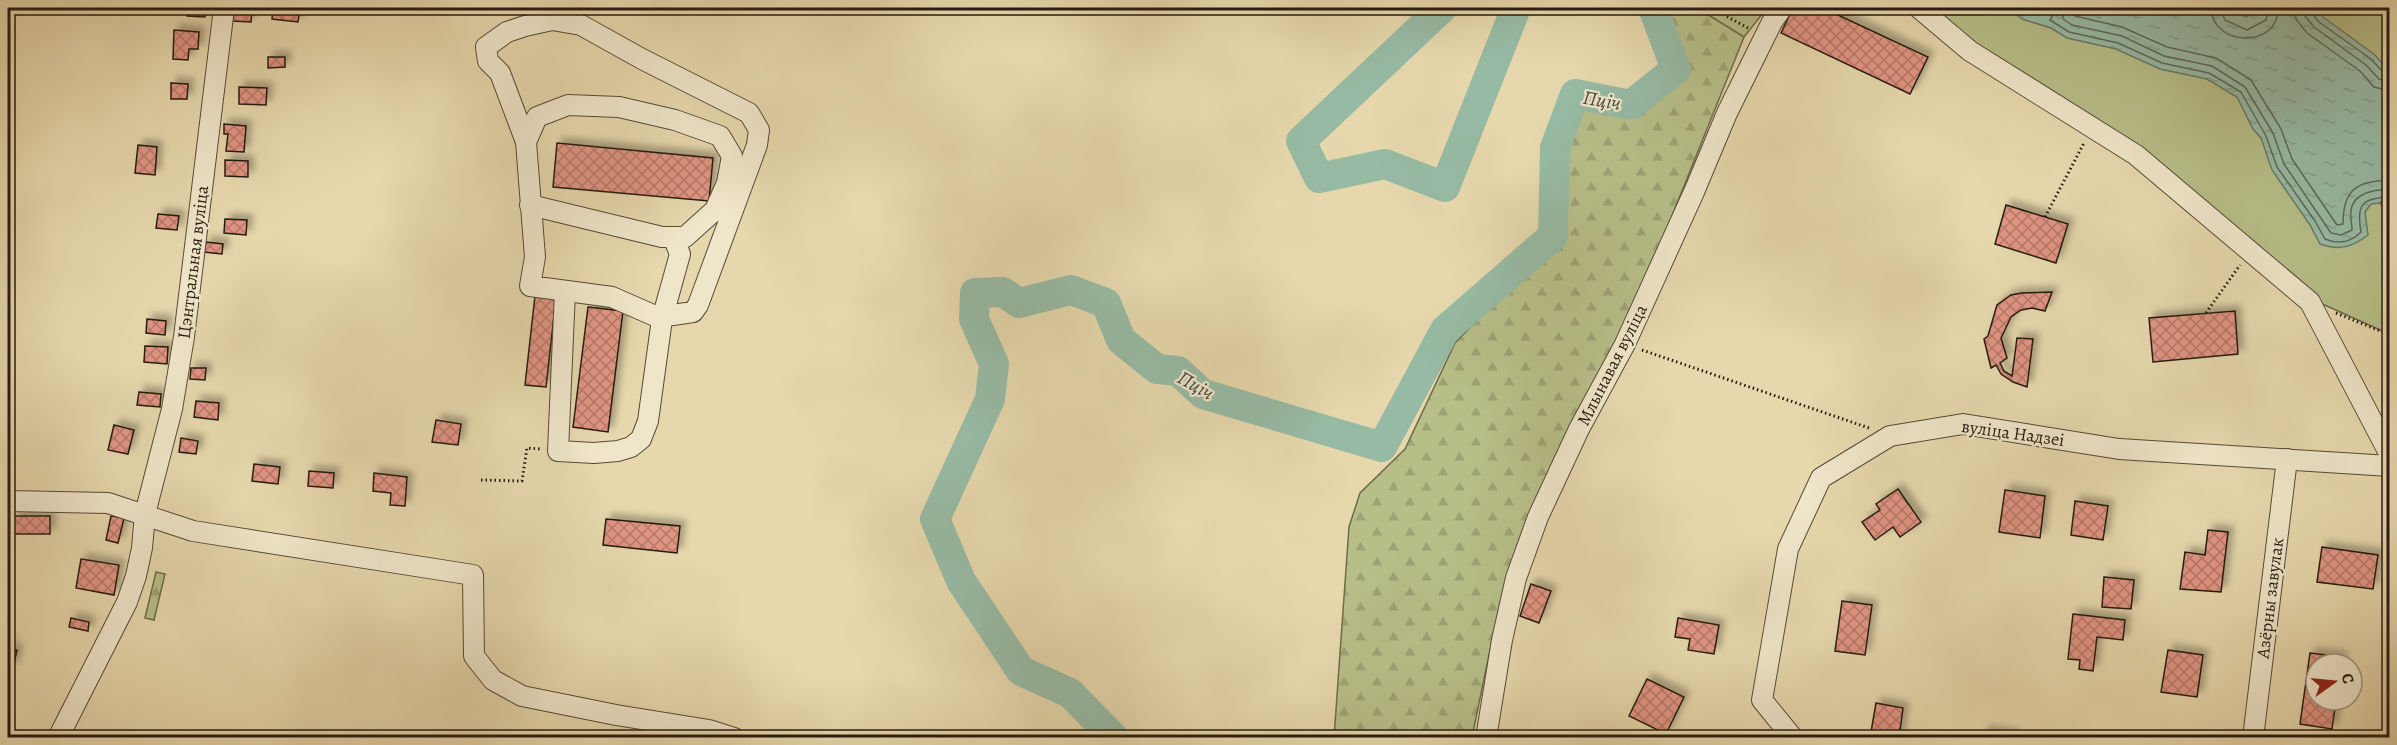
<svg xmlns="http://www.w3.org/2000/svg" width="2397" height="745" font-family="Alegreya,serif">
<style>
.green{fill:#b7be88;stroke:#6e6c4c;stroke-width:1.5}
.forest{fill:url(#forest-firs);stroke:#6e6c4c;stroke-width:1.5}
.water{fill:url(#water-ripples);stroke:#6a7a69;stroke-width:1.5}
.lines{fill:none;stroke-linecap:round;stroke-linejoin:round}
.shore{stroke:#5e6a5a;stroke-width:1.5}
.stream{stroke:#6a7a69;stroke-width:5}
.river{stroke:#97baa4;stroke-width:30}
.building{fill:url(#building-cross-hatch);stroke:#261b11;stroke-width:1.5;filter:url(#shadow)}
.minor-casing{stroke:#564a38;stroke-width:22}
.path{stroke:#261b11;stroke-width:3;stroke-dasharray:1.5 3;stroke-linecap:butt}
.minor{stroke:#efe5c9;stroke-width:20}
.labels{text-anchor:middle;stroke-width:4.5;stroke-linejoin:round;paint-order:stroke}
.street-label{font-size:18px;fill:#261b11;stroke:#efe5c9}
.water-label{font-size:20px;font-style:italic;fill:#484b3d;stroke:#efe5c9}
</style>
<defs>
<pattern id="forest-firs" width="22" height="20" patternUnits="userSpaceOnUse" patternTransform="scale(1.5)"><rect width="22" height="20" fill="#b7be88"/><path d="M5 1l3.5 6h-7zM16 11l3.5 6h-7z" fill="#9da374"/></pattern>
<pattern id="water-ripples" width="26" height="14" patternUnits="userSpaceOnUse" patternTransform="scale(1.5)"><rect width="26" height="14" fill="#97baa4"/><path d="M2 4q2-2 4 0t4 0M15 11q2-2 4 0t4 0" fill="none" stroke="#829f8c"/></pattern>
<pattern id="building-cross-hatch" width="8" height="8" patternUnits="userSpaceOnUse" patternTransform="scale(1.5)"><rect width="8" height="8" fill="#e09482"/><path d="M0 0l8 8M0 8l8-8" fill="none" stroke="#b57869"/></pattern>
<filter id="shadow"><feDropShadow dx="5.5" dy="-5.5" stdDeviation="3" flood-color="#0004"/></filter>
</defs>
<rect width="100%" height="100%" fill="#e6d7ac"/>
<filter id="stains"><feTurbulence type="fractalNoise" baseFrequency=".00333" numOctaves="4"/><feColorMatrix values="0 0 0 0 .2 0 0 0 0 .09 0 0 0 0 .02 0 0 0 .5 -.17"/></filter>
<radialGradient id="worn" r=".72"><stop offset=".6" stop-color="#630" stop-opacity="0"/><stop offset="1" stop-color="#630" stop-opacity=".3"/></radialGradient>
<g class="green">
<path d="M 1697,8 L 1767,8 L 1744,37 Z"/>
<path d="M 1932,8 L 2389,8 L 2389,334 L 2318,302 L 1977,48 Z"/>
</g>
<g class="forest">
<path d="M 1657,8 L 1697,8 L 1744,37 L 1622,340 L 1494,631 L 1472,737 L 1334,738 L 1349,527 L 1360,493 L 1405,449 L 1455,343 L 1558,237 L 1559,150 L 1578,100 L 1629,113 L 1681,70 Z"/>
<path d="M 156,572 L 165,574 L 154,620 L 145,618 Z"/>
</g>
<path class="water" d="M 2010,8 L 2039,8 L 2041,10 L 2048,11 L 2057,8 L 2229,8 L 2246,17 L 2256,11 L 2256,8 L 2315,8 L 2323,17 L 2375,55 L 2389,71 L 2389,202 L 2371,204 L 2365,212 L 2368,235 C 2352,247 2340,251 2320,244 L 2310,225 L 2272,170 L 2261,138 L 2253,129 L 2237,97 L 2207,79 L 2160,69 L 2116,49 L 2067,38 L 2051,28 L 2022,19 Z"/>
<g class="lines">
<g class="shore">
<path d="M 2057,8 L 2050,20 L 2069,32 L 2118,43 L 2162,63 L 2209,73 L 2241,92 L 2266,136 L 2277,167 L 2315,221 L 2325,239 C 2339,245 2351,242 2361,232 C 2356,204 2362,198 2390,197"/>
<path d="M 2064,8 L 2063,19 L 2072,25 L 2122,36 L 2164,56 L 2212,66 L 2245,87 L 2273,133 L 2284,164 L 2331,233 L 2341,235 L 2352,230 C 2352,224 2350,217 2351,211 C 2353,192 2375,190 2390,189"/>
<path d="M 2073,8 L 2075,16 L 2122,27 L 2167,47 L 2216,58 L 2251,80 L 2281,129 L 2292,159 L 2337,225 L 2343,224 C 2343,190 2356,181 2390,180"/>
<path d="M 2211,8 C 2212,47 2279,49 2278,8"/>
<path d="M 2220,8 L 2225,20 L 2247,30 L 2266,20 L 2269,8"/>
<path d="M 2294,8 L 2296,19 L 2307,33 L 2360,71 L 2374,87 L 2390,91"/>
<path d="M 2303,8 L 2305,16 L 2314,27 L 2366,65 L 2379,79 L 2390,82"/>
<path d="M 2311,8 L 2312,13 L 2319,22 L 2371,59 L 2384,73 L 2390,74"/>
</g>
<path class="stream" d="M 2382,203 L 2390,215"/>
<g class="river">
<path d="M 1442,8 L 1301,141 L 1319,178 L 1385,164 L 1445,187 L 1516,8"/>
<path d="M 1114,738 L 1070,693 L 1021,671 L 961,581 L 935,519 L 990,399 L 994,364 L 974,319 L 975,293 L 1003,292 L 1019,303 L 1071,290 L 1106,303 L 1121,340 L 1157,369 L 1178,371 L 1203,394 L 1382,447 L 1445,330 L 1553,236 L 1555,148 L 1575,94 L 1631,105 L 1676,69 L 1653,8"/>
</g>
</g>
<g class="building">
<path d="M 188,8 L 205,8 L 205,17 L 187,16 Z"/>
<path d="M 233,8 L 252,8 L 251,22 L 232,21 Z"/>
<path d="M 273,8 L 300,8 L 298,22 L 272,19 Z"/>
<path d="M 1793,8 L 1823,8 L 1928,57 L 1910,94 L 1781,33 Z"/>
<path d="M 174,30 L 199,32 L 198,49 L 189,49 L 188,60 L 173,59 Z"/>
<path d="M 268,57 L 285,57 L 285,67 L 268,68 Z"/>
<path d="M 171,83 L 188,84 L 187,99 L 171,99 Z"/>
<path d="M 239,87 L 267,88 L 266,105 L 239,104 Z"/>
<path d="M 224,124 L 246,126 L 244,152 L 226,151 L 228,134 L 224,134 Z"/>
<path d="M 557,143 L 713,158 L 709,201 L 553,187 Z"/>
<path d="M 138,145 L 157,147 L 155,175 L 135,173 Z"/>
<path d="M 225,160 L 248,161 L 248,177 L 225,176 Z"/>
<path d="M 2006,205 L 2068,224 L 2056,263 L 1995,244 Z"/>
<path d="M 158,214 L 179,216 L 177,230 L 156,228 Z"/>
<path d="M 225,219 L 247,220 L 246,235 L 224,233 Z"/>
<path d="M 206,242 L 223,244 L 222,254 L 204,252 Z"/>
<path d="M 2052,292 L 2045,311 L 2032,308 L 2021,310 L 2011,317 L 2001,338 L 2007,358 L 2000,363 L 2004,371 L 2012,376 L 2017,338 L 2033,339 L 2027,387 L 2013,382 L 2001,374 L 1996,365 L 1991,368 L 1984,339 L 1988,336 L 1997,305 L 2011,295 L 2022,293 Z"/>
<path d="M 535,296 L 556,298 L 546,387 L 525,385 Z"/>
<path d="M 588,307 L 623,311 L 608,432 L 573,427 Z"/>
<path d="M 2235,311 L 2238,354 L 2153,362 L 2149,318 Z"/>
<path d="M 147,319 L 166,321 L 165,335 L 146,333 Z"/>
<path d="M 145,346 L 168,347 L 167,364 L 144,362 Z"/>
<path d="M 191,368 L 206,368 L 205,380 L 190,379 Z"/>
<path d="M 139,392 L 161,394 L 160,407 L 137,405 Z"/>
<path d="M 196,401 L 219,403 L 218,420 L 194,417 Z"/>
<path d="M 436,420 L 461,424 L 458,445 L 432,442 Z"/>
<path d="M 114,425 L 134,430 L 128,454 L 108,450 Z"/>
<path d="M 181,438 L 198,441 L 196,454 L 179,452 Z"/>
<path d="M 254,464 L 280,467 L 278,484 L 252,481 Z"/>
<path d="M 309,471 L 334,473 L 333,488 L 308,486 Z"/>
<path d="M 374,473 L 407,477 L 405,506 L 390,505 L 391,493 L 373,491 Z"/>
<path d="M 1898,489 L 1921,522 L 1900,537 L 1893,527 L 1875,540 L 1862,522 L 1880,510 L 1876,504 Z"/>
<path d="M 2005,490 L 2045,496 L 2040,538 L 1999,532 Z"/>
<path d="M 2075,501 L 2108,506 L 2103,540 L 2071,535 Z"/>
<rect x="13" y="516" width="37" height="18"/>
<path d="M 111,516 L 124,518 L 118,543 L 106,540 Z"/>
<path d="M 606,519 L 680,526 L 677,553 L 603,545 Z"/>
<path d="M 2208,530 L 2228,532 L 2221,592 L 2180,589 L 2185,552 L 2205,555 Z"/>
<path d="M 2322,547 L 2378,555 L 2373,589 L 2317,582 Z"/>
<path d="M 81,559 L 119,565 L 114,595 L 76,588 Z"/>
<path d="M 2104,577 L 2134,580 L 2131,609 L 2102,607 Z"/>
<path d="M 1531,584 L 1551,591 L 1539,623 L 1520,616 Z"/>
<path d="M 1842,601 L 1872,605 L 1865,655 L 1835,651 Z"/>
<path d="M 2073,614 L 2125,620 L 2123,640 L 2097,637 L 2093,671 L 2079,669 L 2080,660 L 2068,659 Z"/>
<path d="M 71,618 L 89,622 L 88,631 L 69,627 Z"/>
<path d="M 1678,618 L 1719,625 L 1714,654 L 1688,650 L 1690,639 L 1675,637 Z"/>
<path d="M 8,640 L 10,640 L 8,648 L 17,650 L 13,668 L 8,667 Z"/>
<path d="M 2168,650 L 2203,655 L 2197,697 L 2161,692 Z"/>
<path d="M 2310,653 L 2342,657 L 2341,664 L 2316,664 L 2316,700 L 2336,700 L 2332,729 L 2300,724 Z"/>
<path d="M 1647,679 L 1684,697 L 1666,734 L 1629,716 Z"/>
<path d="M 1876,703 L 1903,708 L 1899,738 L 1870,738 Z"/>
<path d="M 1983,731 L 2014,735 L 2013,738 L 1982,738 Z"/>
</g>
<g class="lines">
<g class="minor-casing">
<g id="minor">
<path d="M 1919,8 L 1970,51 L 2136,155 L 2310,302 L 2390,455"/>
<path d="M 526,142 L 500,73 L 488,61 L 486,47 L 507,32 L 525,26 L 552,20 L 581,25 L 642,59 L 749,113 L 759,130 L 757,145 L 698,305 L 693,312 L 666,316 L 662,319 L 612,297 L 530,286 L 535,257 L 526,142 L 537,117 L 568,105 L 619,107 L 675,120 L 720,136 L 732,156 L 727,183 L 715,210 L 685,237 L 662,237 L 530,205"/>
<path d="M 565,291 L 558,451 L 594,453 L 618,451 L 631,447 L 641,439 L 648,421 L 662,319 L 680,254 L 673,237"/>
<path d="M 8,501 L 108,503 L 193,531 L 473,575 L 474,656 L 493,680 L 522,696 L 616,715 L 709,730 L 734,738"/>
<path d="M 58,738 L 127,602 L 136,576 L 142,548 L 145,514 L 172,409 L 184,337 L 224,8"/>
<path d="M 1486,738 L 1502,640 L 1516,578 L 1538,517 L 1579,429 L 1625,344 L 1694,192 L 1727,113 L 1772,22 L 1782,8"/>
<path d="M 1793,738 L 1762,700 L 1788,549 L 1821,478 L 1890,436 L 1963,424 L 2119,449 L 2390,466"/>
<path d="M 2253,738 L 2287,459"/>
</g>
</g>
<g class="path">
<path d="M 1711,8 L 1750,29"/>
<path d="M 2045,217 L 2084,143"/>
<path d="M 2206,313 L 2240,265"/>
<path d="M 2336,313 L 2390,335"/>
<path d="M 1642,350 L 1869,428"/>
<path d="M 481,480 L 522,481 L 527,448 L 540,449"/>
</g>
<use href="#minor" class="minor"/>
</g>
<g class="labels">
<g class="street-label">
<text transform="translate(193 262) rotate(-83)" y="6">Цэнтральная вуліца</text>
<text transform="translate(1612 365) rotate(-63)" y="6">Млынавая вуліца</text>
<text transform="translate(2013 433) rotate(8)" y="6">вуліца Надзеі</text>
<text transform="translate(2270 598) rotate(-83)" y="6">Азёрны завулак</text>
</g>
<g class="water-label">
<text transform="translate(1602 100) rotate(10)" y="7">Пціч</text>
<text transform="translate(1196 385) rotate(30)" y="7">Пціч</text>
</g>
</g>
<rect width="2397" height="745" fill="none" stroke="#e6d7ac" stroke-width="30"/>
<rect x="9" y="9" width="2379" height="727" fill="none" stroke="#261b11" stroke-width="3"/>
<rect x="15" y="15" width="2367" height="715" fill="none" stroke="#261b11" stroke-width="1.5"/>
<g transform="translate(2334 682) rotate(75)"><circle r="28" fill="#efe5c9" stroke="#9f947f" stroke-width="1.5"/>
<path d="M0-4.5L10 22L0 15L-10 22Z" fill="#8f2418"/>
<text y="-9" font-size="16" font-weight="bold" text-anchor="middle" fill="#261b11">С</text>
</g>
<rect width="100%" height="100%" filter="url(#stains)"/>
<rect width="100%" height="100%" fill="url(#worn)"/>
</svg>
